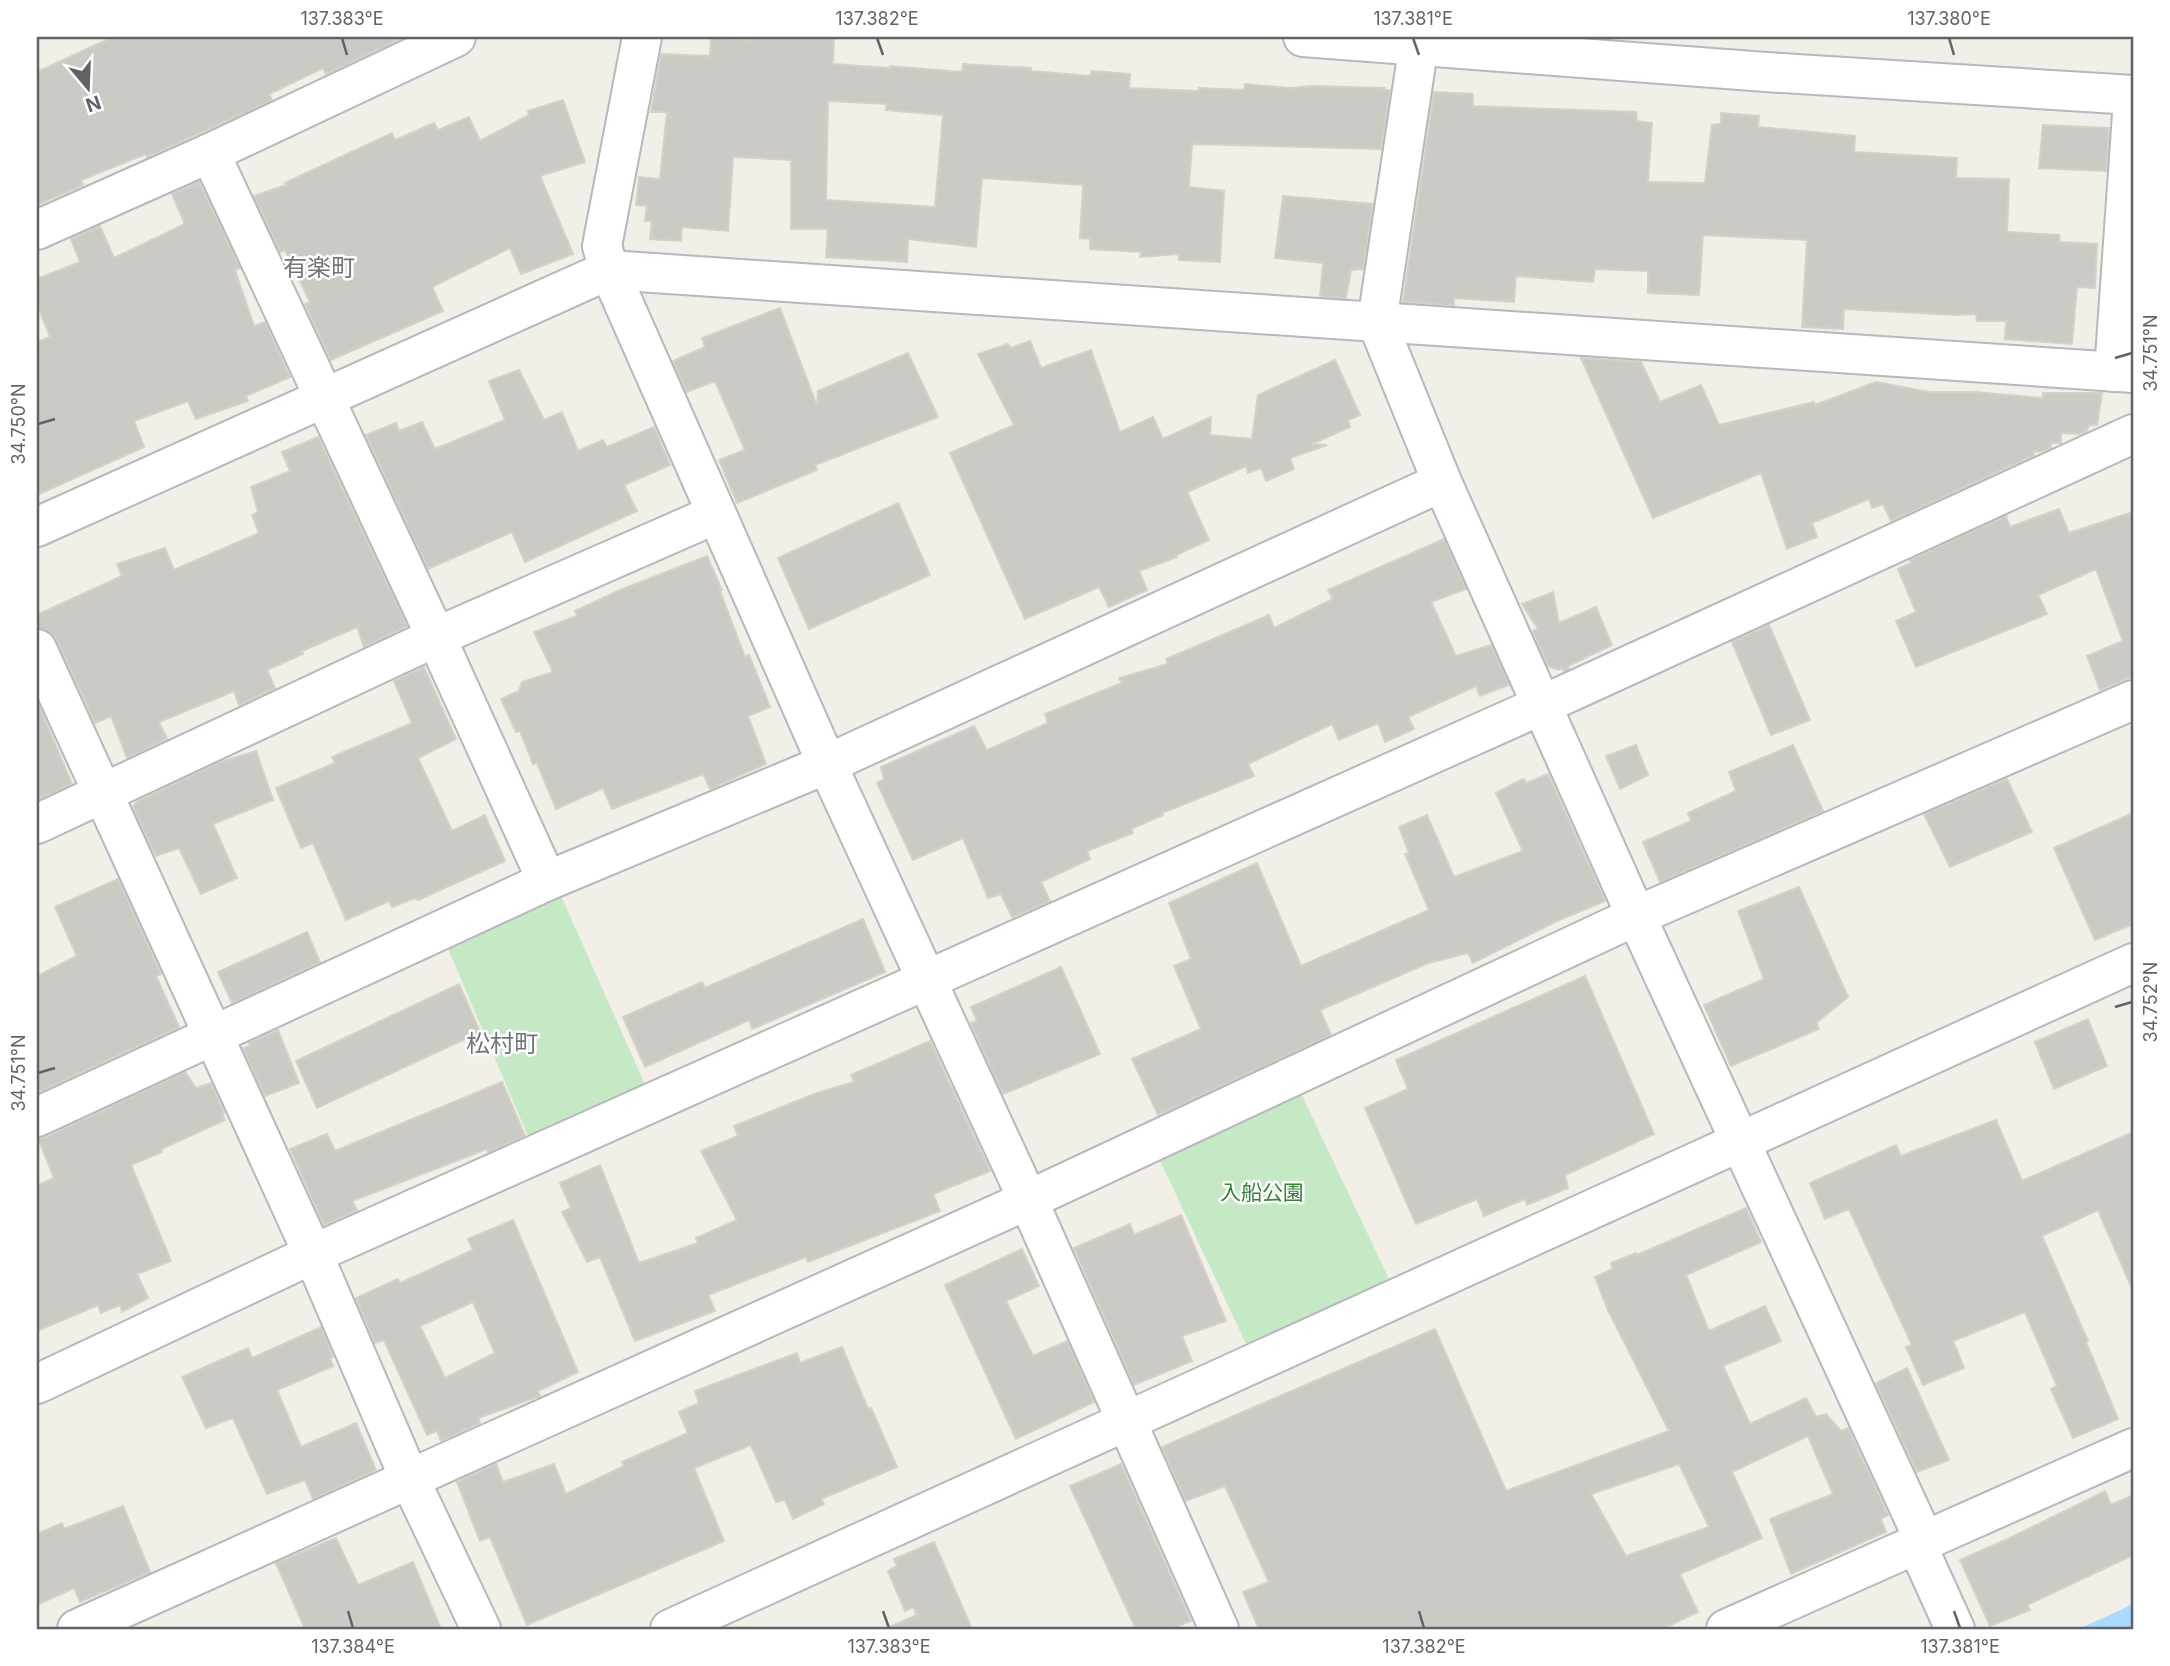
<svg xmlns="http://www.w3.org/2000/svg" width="2170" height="1666" font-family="Inter,'Noto Sans JP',sans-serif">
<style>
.green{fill:#c5e8c5}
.water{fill:#aadaff}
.building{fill:#cccac5;stroke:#d6d1c6;stroke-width:2;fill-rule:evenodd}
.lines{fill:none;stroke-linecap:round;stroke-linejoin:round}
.minor-casing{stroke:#b5b8bc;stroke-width:42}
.tertiary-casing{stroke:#b5b8bc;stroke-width:42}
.minor{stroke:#fff;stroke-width:38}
.tertiary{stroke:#fff;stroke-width:38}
.ticks{fill:none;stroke:#5f6368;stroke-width:2.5}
.labels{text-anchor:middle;stroke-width:5;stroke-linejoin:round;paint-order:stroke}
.park-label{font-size:21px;fill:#348238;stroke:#fff}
.quarter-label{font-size:24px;fill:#70757a;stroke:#fff}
.neatline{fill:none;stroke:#5f6368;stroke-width:2.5}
.ticks-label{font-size:18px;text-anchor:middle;fill:#5f6368}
</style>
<rect width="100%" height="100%" fill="#f1efe8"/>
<g class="green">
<path d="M 561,896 L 648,1091 L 531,1143 L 446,944 Z"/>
<path d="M 1298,1087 L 1389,1279 L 1247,1346 L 1157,1154 Z"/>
</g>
<path class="water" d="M 2133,1604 L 2133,1629 L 2079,1629 Z"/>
<g class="building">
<path d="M 113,37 L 405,37 L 326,74 L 323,68 L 269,94 L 272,100 L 147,157 L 146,154 L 81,180 L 83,185 L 37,205 L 37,72 Z"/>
<path d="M 711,37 L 751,40 L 751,37 L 834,37 L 833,64 L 890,68 L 890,66 L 962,72 L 963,64 L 1031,68 L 1031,71 L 1091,76 L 1091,71 L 1130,74 L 1129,88 L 1198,91 L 1199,88 L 1244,90 L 1245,84 L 1290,88 L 1313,86 L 1385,88 L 1385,90 L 1390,90 L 1381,149 L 1192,144 L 1189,187 L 1224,191 L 1220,262 L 1179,260 L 1179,254 L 1140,257 L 1141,252 L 1090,249 L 1090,239 L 1080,238 L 1083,185 L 982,178 L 976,247 L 908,239 L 907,262 L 826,257 L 828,229 L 791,229 L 791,160 L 733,157 L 728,231 L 682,227 L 681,241 L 650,239 L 652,221 L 645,221 L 647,206 L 636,205 L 639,177 L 660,179 L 667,112 L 651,112 L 661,54 L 710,56 ZM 828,101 L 887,104 L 886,110 L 943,115 L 935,207 L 826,200 Z"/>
<path d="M 1434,92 L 1473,94 L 1473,106 L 1636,112 L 1637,121 L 1652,123 L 1648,182 L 1705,183 L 1712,125 L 1721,124 L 1721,113 L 1759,116 L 1758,127 L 1855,136 L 1854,152 L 1957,158 L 1956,178 L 2009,179 L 2007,232 L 2059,235 L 2060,242 L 2097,244 L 2095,288 L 2077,287 L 2072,344 L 2005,339 L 2006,321 L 1977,321 L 1976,314 L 1957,315 L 1844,309 L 1843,329 L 1802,327 L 1807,240 L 1703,235 L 1699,295 L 1648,293 L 1648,271 L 1595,269 L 1593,282 L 1516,276 L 1514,302 L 1454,298 L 1454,305 L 1403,302 Z"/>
<path d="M 563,100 L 585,162 L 540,176 L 573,254 L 521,274 L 510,248 L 432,287 L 443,311 L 331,360 L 305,304 L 310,302 L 285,250 L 280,252 L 254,196 L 286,185 L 285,183 L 392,133 L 395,140 L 434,123 L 438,130 L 469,117 L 480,141 L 529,115 L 528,111 Z"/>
<path d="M 2043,125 L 2109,128 L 2106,171 L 2039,168 Z"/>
<path d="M 199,182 L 240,268 L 235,270 L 254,326 L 265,322 L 290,377 L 246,396 L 248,401 L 196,419 L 188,401 L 134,421 L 144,447 L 37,495 L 37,342 L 50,337 L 37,304 L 37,279 L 80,262 L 71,239 L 100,226 L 114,258 L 185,224 L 172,194 Z"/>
<path d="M 1283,196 L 1373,204 L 1363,269 L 1351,270 L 1346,298 L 1320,296 L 1323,263 L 1275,258 Z"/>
<path d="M 780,308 L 817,406 L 818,391 L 908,353 L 938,417 L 815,465 L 817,470 L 737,503 L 719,460 L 745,450 L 715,381 L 687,392 L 673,361 L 705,347 L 702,338 Z"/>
<path d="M 1030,341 L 1041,368 L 1091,350 L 1120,432 L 1153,417 L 1163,439 L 1211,417 L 1210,435 L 1252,439 L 1258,395 L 1335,360 L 1360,415 L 1348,420 L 1350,427 L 1312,444 L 1327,445 L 1290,458 L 1294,469 L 1266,481 L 1261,468 L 1248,473 L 1246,466 L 1187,492 L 1209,540 L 1176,555 L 1177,557 L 1139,571 L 1147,590 L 1109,607 L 1099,587 L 1025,619 L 950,453 L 1014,425 L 978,354 L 1008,344 L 1011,348 Z"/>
<path d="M 1581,358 L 1641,362 L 1660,402 L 1701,385 L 1719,425 L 1814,402 L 1815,405 L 1876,382 L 1929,392 L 1975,392 L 2043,398 L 2043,393 L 2102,393 L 2097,425 L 2089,425 L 2087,431 L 2080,434 L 2061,433 L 2061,443 L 2051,443 L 2051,448 L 2043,451 L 2033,452 L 2034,455 L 1891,521 L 1883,504 L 1872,508 L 1869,499 L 1812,523 L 1817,537 L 1787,549 L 1761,473 L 1653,518 Z"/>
<path d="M 519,370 L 544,420 L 562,412 L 578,451 L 603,440 L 607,447 L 654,427 L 670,465 L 624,485 L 637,511 L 525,562 L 512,532 L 428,569 L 366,435 L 396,423 L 399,431 L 422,422 L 435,449 L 505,420 L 489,381 Z"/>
<path d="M 318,437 L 407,626 L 364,647 L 357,627 L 302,651 L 303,654 L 267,670 L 275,688 L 239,705 L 234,691 L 159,722 L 167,739 L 127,758 L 111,716 L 95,723 L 57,640 L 49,631 L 37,628 L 37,615 L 122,576 L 117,564 L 165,548 L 174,570 L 259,533 L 252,515 L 258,512 L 251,487 L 290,471 L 282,452 Z"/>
<path d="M 898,503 L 930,575 L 809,629 L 778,558 Z"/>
<path d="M 2059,509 L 2069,533 L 2133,512 L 2133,676 L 2100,690 L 2087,656 L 2123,641 L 2096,569 L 2038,595 L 2047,614 L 1916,667 L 1896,621 L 1916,612 L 1898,569 L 1911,563 L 1910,560 L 2006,516 L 2010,527 Z"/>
<path d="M 1444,539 L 1466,589 L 1431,602 L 1456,656 L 1491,645 L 1509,685 L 1480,696 L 1476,686 L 1408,717 L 1414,729 L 1385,742 L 1378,723 L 1339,740 L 1332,724 L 1248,764 L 1254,776 L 1162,813 L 1163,815 L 1131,829 L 1133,833 L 1087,851 L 1090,859 L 1041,882 L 1050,901 L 1012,917 L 1001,894 L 988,898 L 963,838 L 913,860 L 877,783 L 884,779 L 881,767 L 974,726 L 987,750 L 1048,723 L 1045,714 L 1122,683 L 1119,678 L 1168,664 L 1166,659 L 1269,615 L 1274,628 L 1333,599 L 1328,590 Z"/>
<path d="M 707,556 L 722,590 L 720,591 L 745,657 L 749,655 L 770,707 L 748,716 L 766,764 L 710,789 L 703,774 L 612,809 L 603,788 L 556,809 L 537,763 L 533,764 L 520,731 L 516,732 L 501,699 L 519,691 L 522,682 L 553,672 L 534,632 L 577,616 L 575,611 L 620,590 Z"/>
<path d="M 1553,592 L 1559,623 L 1596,607 L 1612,645 L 1568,666 L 1569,669 L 1564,671 L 1562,668 L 1559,670 L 1548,666 L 1533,631 L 1538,629 L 1522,604 Z"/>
<path d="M 1769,625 L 1810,720 L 1771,735 L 1732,642 Z"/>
<path d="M 424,667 L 456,739 L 418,758 L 452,831 L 485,815 L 505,861 L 418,900 L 415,898 L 392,907 L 389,901 L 346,920 L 313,843 L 301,848 L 276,788 L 335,763 L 332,757 L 412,723 L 394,681 Z"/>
<path d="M 37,701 L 72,784 L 37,800 Z"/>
<path d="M 1636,745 L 1648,775 L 1620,789 L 1606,756 Z"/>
<path d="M 1793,745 L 1823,811 L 1660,882 L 1643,842 L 1691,821 L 1688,813 L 1736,791 L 1729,772 Z"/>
<path d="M 256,751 L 273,800 L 213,824 L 237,878 L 201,894 L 179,848 L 156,856 L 133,807 L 136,802 L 220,762 Z"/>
<path d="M 1548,774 L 1605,901 L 1557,921 L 1473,963 L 1468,953 L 1428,963 L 1320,1010 L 1331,1035 L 1158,1115 L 1132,1059 L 1201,1029 L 1174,966 L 1191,959 L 1169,903 L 1257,863 L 1301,966 L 1429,910 L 1405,854 L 1409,853 L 1399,827 L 1427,815 L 1454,877 L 1523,851 L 1496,793 L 1523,779 L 1527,783 Z"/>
<path d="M 2007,779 L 2032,832 L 1950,867 L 1924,814 Z"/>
<path d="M 2133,813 L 2133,924 L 2095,940 L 2054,848 Z"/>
<path d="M 118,879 L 161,974 L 156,976 L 179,1027 L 37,1093 L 37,976 L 77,956 L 55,907 Z"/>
<path d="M 1799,887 L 1848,997 L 1816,1023 L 1819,1029 L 1731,1066 L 1704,1005 L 1764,979 L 1738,911 Z"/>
<path d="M 863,919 L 885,972 L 752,1029 L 749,1020 L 645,1067 L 623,1017 L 702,982 L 705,988 Z"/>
<path d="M 307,932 L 320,962 L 232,1003 L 218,972 Z"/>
<path d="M 1061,967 L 1100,1054 L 1003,1094 L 971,1023 L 977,1021 L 971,1007 Z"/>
<path d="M 1585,976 L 1654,1134 L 1565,1175 L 1568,1188 L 1527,1205 L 1525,1199 L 1484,1216 L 1477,1199 L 1416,1224 L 1365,1108 L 1408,1089 L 1396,1060 Z"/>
<path d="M 459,984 L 480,1032 L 317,1108 L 296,1061 Z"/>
<path d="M 2088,1019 L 2107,1066 L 2054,1089 L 2035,1042 Z"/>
<path d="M 278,1030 L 299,1083 L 265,1096 L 243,1048 L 250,1046 L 249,1043 Z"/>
<path d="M 930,1041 L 990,1171 L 933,1194 L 940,1211 L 808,1262 L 806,1257 L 708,1295 L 715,1311 L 635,1341 L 600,1257 L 587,1262 L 562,1212 L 571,1208 L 560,1183 L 600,1165 L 639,1263 L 698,1243 L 696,1238 L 737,1220 L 701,1151 L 738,1136 L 734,1126 L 817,1093 L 854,1082 L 851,1075 Z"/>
<path d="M 185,1072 L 196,1088 L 211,1083 L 224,1113 L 222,1114 L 225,1120 L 161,1149 L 162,1152 L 131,1165 L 171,1261 L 137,1274 L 148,1298 L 122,1312 L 120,1305 L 101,1313 L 98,1305 L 37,1331 L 37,1186 L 54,1178 L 38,1138 L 46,1137 Z"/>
<path d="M 502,1082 L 525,1136 L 488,1152 L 487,1149 L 352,1201 L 357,1210 L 324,1225 L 290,1149 L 327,1134 L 335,1151 Z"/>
<path d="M 1996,1120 L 2022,1181 L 2133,1132 L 2133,1291 L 2098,1210 L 2042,1236 L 2088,1341 L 2086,1342 L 2118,1419 L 2073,1438 L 2051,1389 L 2057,1386 L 2025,1312 L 1953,1341 L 1964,1368 L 1923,1385 L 1906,1347 L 1912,1345 L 1849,1209 L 1825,1219 L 1810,1183 L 1896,1145 L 1901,1156 Z"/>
<path d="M 1746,1208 L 1761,1242 L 1686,1275 L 1709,1331 L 1765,1306 L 1781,1341 L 1723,1366 L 1750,1424 L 1806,1398 L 1816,1417 L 1826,1414 L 1841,1431 L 1848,1428 L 1888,1515 L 1881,1519 L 1886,1532 L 1791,1574 L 1770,1519 L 1833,1494 L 1808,1436 L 1732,1472 L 1762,1538 L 1680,1574 L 1698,1612 L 1662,1629 L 1259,1629 L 1243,1592 L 1269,1582 L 1225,1486 L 1186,1501 L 1162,1447 L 1435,1329 L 1506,1491 L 1669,1431 L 1608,1310 L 1595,1277 L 1613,1269 L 1611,1263 L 1636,1253 L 1637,1255 ZM 1679,1464 L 1709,1527 L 1626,1556 L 1591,1494 Z"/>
<path d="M 1181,1215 L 1226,1321 L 1182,1336 L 1192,1361 L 1134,1385 L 1074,1248 L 1130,1224 L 1134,1235 Z"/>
<path d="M 513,1220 L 578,1372 L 538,1391 L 540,1396 L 478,1418 L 480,1423 L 441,1441 L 437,1431 L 427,1435 L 384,1340 L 375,1343 L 356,1298 L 398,1279 L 400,1283 L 473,1250 L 468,1239 ZM 473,1302 L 495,1353 L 445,1378 L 420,1326 Z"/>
<path d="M 1022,1249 L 1039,1286 L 1006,1301 L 1033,1356 L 1067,1341 L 1094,1402 L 1016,1439 L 945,1285 Z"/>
<path d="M 321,1327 L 333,1357 L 330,1359 L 333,1366 L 277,1390 L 301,1447 L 356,1423 L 376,1470 L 313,1499 L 305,1480 L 267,1494 L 233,1418 L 206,1428 L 182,1377 L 248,1348 L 252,1358 Z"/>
<path d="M 842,1347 L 868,1409 L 871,1408 L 897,1467 L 821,1499 L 824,1504 L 793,1519 L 785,1500 L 776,1502 L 751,1445 L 694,1468 L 724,1541 L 527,1625 L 490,1537 L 480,1541 L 457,1482 L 496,1464 L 503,1482 L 554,1464 L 566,1494 L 624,1466 L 622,1462 L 688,1433 L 679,1412 L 699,1403 L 695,1391 L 797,1353 L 800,1363 Z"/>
<path d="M 1907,1368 L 1949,1460 L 1917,1472 L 1876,1383 Z"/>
<path d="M 1121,1464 L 1191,1621 L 1171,1629 L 1136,1629 L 1070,1486 Z"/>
<path d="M 2105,1491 L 2111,1505 L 2133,1495 L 2133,1555 L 2027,1605 L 2030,1610 L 1990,1626 L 1960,1560 L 2010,1538 Z"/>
<path d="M 123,1506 L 150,1572 L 80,1602 L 74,1588 L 37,1605 L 37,1534 L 62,1523 L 64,1529 Z"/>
<path d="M 336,1538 L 358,1585 L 413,1562 L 441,1629 L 305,1629 L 276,1563 Z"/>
<path d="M 934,1542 L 972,1629 L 885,1629 L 917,1615 L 913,1607 L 905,1611 L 888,1571 L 897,1566 L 894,1559 Z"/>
</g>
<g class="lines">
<g class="minor-casing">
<g id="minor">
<path d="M 1303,37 L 1766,72 L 2133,95"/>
<path d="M 1420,37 L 1377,322 L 1442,482 L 1636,916 L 1925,1542"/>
<path d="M 210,153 L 436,637 L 547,881"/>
<path d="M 37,230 L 210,153 L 456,37"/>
<path d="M 1377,322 L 2133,373"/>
<path d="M 2114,372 L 2133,100"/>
<path d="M 37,527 L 609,270"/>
<path d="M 37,649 L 313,1254 L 410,1480 L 481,1629"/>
<path d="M 37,824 L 436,637 L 716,514"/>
<path d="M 37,1117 L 547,881 L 827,764 L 1442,482"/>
<path d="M 37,1384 L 313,1254 L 1542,705 L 2133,434"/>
<path d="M 1917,1545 L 1955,1629"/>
<path d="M 77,1629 L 1028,1200 L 1636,916 L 2133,700"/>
<path d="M 1726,1629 L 2133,1448"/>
</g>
</g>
<g class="tertiary-casing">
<g id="tertiary">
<path d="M 642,37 L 602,246 L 609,270 L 827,764 L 1028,1200 L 1219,1629"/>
<path d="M 609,270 L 1377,322"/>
<path d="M 670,1629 L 2133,963"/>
</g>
</g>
<use href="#minor" class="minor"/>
<use href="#tertiary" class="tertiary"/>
</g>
<path class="ticks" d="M 342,38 L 347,55M 877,38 L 883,55M 1413,38 L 1419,55M 1949,38 L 1954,55M 2115,358 L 2132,353M 38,424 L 55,419M 2115,1007 L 2132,1002M 38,1073 L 55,1068M 348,1611 L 353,1628M 883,1611 L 889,1628M 1419,1611 L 1424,1628M 1954,1611 L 1960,1628"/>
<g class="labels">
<g class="park-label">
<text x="1262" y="1200">入船公園</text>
</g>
<g class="quarter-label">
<text x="319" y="276">有楽町</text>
<text x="502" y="1052">松村町</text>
</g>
</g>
<rect width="2170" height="1666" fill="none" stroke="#ffffff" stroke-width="77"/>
<g transform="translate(88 88) rotate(161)" stroke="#ffffff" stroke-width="5" paint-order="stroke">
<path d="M0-5L12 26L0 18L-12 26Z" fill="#5f6368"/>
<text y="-10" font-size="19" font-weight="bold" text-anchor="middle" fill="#5f6368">N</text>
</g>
<rect x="38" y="38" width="2094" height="1590" class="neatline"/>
<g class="ticks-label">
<text x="342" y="25">137.383°E</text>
<text x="877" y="25">137.382°E</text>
<text x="1413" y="25">137.381°E</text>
<text x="1949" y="25">137.380°E</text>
<text transform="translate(2151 353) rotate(-90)" y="6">34.751°N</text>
<text transform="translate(19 424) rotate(-90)" y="6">34.750°N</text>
<text transform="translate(2151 1002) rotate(-90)" y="6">34.752°N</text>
<text transform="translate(19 1073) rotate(-90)" y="6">34.751°N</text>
<text x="353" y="1653">137.384°E</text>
<text x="889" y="1653">137.383°E</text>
<text x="1424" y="1653">137.382°E</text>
<text x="1960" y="1653">137.381°E</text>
</g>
</svg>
